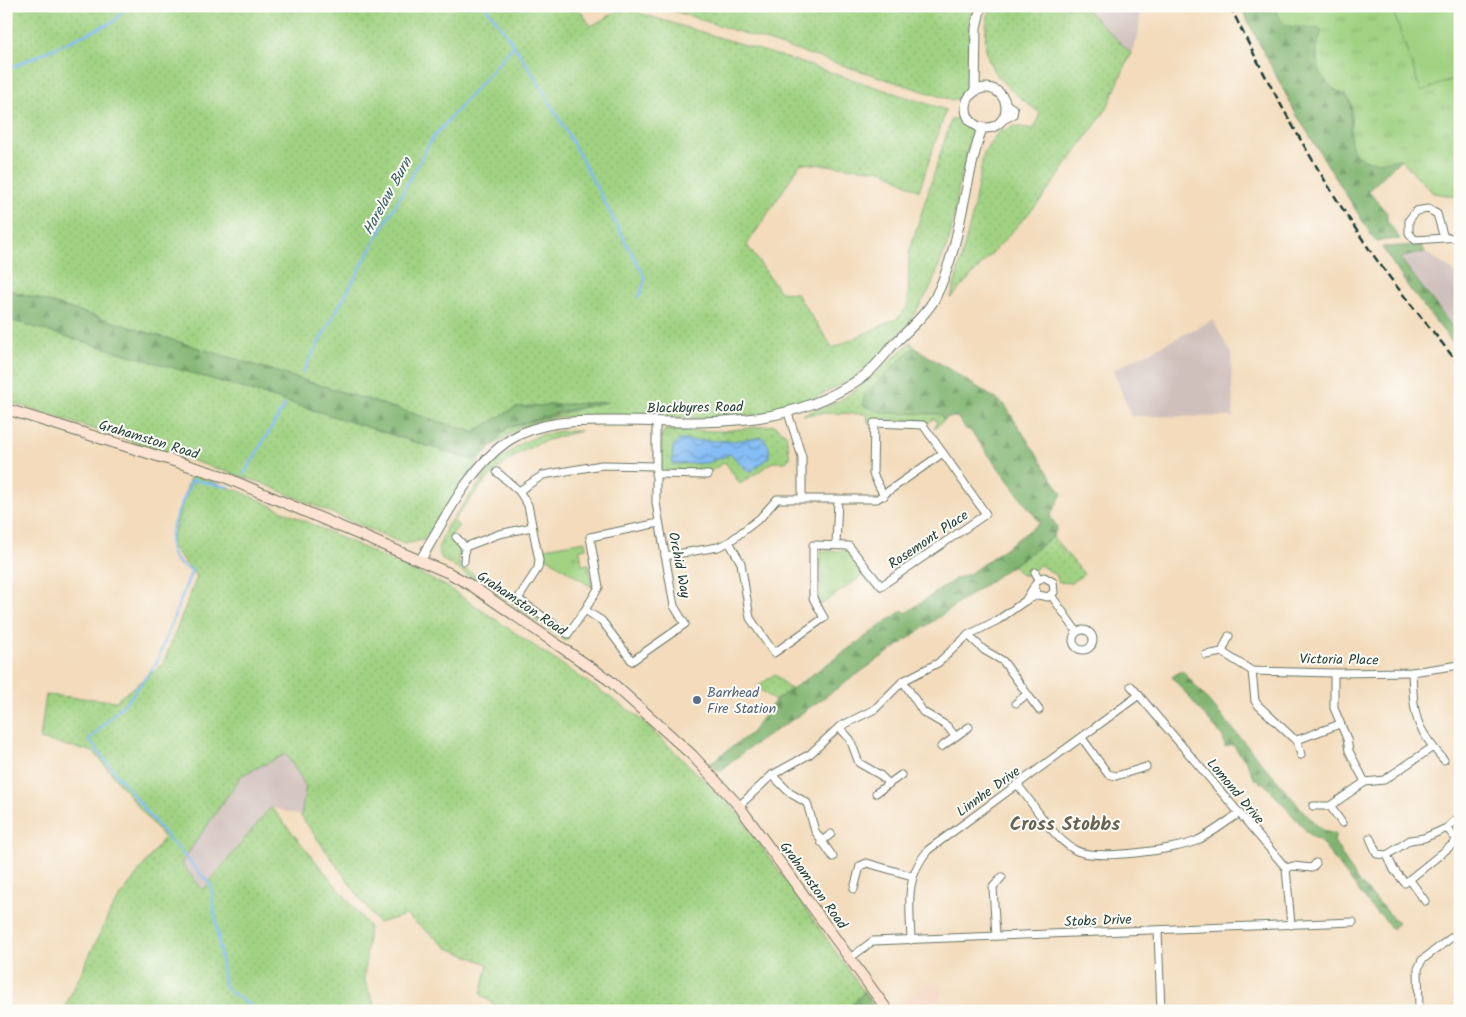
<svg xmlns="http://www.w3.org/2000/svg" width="1466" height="1017" font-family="Kalam,sans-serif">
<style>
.built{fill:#f4d3c0}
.industrial{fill:#d0c0bc}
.grass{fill:url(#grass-dots);stroke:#60885b}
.forest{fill:url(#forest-firs);stroke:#507852}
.park{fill:url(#park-tufts);stroke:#60885b}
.pitch{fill:#a0d282;stroke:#60885b}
.water{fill:url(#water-waves);stroke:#527c94}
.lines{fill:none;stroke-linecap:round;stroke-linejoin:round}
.stream{stroke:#84bcf4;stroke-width:2.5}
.minor-casing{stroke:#697463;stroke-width:9}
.tertiary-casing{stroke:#697463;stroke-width:11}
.secondary-casing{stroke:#697463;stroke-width:12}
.minor{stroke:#fff;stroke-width:7}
.tertiary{stroke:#fff;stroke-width:9}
.secondary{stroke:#fde3d1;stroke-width:10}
.rail{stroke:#1f3d34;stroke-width:2.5;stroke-dasharray:8 4;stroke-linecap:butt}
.service-dot{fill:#5c6f8a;stroke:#fdfcf7;stroke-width:2}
.labels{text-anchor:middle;stroke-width:4;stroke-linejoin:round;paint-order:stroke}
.street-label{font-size:14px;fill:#1f3d34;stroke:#fdfcf7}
.service-label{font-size:14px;fill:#4e5e75;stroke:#fdfcf7;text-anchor:start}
.water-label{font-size:15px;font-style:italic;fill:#385d64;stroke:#fdfcf7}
.district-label{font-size:19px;font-weight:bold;fill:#686555;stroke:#fdfcf7}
</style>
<defs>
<pattern id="grass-dots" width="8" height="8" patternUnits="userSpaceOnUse" patternTransform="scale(1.25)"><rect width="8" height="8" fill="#a0d282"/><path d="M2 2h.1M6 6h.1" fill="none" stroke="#89b571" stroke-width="1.8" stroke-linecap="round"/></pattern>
<pattern id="forest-firs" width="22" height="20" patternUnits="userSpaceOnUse" patternTransform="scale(1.25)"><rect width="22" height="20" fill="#80b470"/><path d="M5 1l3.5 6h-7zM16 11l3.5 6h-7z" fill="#68945d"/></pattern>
<pattern id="park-tufts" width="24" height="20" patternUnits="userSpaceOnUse" patternTransform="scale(1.25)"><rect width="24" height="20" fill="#a0d282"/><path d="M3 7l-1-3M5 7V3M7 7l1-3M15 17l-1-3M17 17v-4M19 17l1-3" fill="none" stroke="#89b571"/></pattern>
<pattern id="water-waves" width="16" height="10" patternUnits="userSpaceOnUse" patternTransform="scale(1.25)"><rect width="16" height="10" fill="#84bcf4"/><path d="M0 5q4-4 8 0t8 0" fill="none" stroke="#6b9ac6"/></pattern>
</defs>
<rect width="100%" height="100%" fill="#fdfcf7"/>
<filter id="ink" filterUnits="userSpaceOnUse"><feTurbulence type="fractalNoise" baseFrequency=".02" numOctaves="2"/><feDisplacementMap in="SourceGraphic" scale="10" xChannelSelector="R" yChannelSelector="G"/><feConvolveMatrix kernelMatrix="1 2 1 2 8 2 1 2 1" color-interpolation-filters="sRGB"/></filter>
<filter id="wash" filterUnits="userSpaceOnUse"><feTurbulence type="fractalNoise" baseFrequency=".0096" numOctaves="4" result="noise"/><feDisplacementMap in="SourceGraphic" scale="20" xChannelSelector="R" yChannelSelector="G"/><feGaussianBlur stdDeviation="1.12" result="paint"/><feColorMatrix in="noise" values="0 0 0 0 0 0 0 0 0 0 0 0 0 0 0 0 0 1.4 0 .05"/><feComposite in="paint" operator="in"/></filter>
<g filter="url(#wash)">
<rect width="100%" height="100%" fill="#f3dbbb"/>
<path class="built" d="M 940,981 L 942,1011 L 895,1011 L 893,1008 L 930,982 Z"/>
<g class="industrial">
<path d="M 1082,6 L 1141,6 L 1138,38 L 1131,53 Z"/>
<path d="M 1425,252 L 1460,276 L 1460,337 L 1400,258 Z"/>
<path d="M 1213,320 L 1231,354 L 1233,417 L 1131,416 L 1113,370 Z"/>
<path d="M 286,754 L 306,786 L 301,816 L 271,807 L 202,890 L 181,863 L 242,775 Z"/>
</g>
<g class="grass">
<path d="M 6,6 L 577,6 L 591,26 L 623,8 L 793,60 L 946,110 L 919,191 L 883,170 L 801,163 L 747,245 L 780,292 L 796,293 L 833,348 L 898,318 L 908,306 L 909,252 L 951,120 L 959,117 L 968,121 L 972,133 L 960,180 L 950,238 L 931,287 L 910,321 L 879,355 L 851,380 L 810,400 L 768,414 L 714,418 L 557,417 L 519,428 L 492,446 L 507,428 L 604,402 L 516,407 L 473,432 L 6,289 Z"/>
<path d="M 658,6 L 971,6 L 969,87 L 962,98 L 951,100 Z"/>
<path d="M 990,6 L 1082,6 L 1131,53 L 1106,110 L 1041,200 L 951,298 L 972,216 L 984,152 L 998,132 L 1015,126 L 1034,129 L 1040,113 C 997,80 975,66 990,6 Z"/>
<path d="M 6,319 L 256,392 L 478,462 L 424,540 L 404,544 L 262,483 L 6,401 Z"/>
<path d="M 911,342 L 914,347 L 892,368 L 914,413 L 940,414 L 944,420 L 933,429 L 937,423 L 934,418 L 927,424 L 925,421 L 871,420 L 868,424 L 867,414 L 823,413 L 802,415 L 839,401 L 865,383 Z"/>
<path d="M 774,425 L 786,434 L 790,458 L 786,462 L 773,462 L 740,484 L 725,462 L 709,472 L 661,471 L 662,436 L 665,430 L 724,431 Z"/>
<path d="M 561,431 L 581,431 C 513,446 494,468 453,521 L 459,526 L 449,537 L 459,548 L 458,564 L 464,564 L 463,569 L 467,570 L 509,599 L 508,601 L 442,559 L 438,549 L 447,526 L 495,463 L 522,443 L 540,435 Z"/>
<path d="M 191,474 L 244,493 L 446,586 L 636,715 L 736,810 L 864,992 L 847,1011 L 501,1011 L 481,994 L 488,964 L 448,948 L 406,915 L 378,923 L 301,816 L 306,786 L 286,754 L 242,775 L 181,863 L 203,890 L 271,807 L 369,926 L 364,979 L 377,1011 L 63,1011 L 112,908 L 164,838 L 94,752 L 40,739 L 46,695 L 116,701 L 163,664 L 197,577 L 170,545 Z"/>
<path d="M 1053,537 L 1084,574 L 1071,583 L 1059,582 L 1056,575 L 1040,565 L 1027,575 L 1021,575 L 1012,565 Z"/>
<path d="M 513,599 L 569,638 L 565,641 L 511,603 Z"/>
<path d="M 775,674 L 787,687 L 792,689 L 775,701 L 757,687 Z"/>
</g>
<g class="forest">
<path d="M 1240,6 L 1275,6 L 1277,14 L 1322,30 L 1316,56 L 1321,74 L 1335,90 L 1347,96 L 1351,103 L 1350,135 L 1371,161 L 1401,159 L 1368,191 L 1387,213 L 1387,220 L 1400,239 L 1375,241 L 1296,114 Z"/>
<path d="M 1421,245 L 1425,252 L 1400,258 L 1460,337 L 1460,352 L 1409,288 L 1382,247 Z"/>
<path d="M 6,289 L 473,432 L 516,407 L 608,402 L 561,412 L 507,428 L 478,462 L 256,392 L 6,319 Z"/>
<path d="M 914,347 L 1004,404 L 1062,494 L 1050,516 L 1057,527 L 1053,537 L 792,720 L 746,750 L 719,772 L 709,764 L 751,733 L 775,701 L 903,610 L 906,613 L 955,579 L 969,574 L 1040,523 L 970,430 L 966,429 L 957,417 L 948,417 L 944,420 L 940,414 L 884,413 L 862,405 L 865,394 Z"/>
<path d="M 1182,670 L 1305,813 C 1314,821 1323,835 1336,833 L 1334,841 L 1357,880 L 1398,923 L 1392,929 L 1381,915 L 1376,913 L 1320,841 L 1311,836 L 1263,782 L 1260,783 L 1259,779 L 1255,780 L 1247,763 L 1233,745 L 1225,747 L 1223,737 L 1172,677 Z"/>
<path d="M 864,992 L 877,1011 L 847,1011 Z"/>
</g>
<g class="park">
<path d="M 1275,6 L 1460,6 L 1460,197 L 1433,193 L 1401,159 C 1390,160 1369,165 1360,157 C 1343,144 1355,121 1351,103 C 1349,96 1343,94 1337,91 C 1314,77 1314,53 1322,30 C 1300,21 1283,39 1275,6 Z"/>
<path d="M 585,541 L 586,548 L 580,549 L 582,565 L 589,564 L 592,587 L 546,557 L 545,548 Z"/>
<path d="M 820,551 L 849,551 L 852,555 L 852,559 L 865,574 L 822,604 L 819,600 L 819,585 L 822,583 Z"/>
</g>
<path class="pitch" d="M 1397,6 L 1460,6 L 1460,77 L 1421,91 L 1392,8 Z"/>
<path class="water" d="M 763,437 L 769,447 L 769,457 L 749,473 L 731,454 L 707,463 L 672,464 L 673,446 L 679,440 L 732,441 Z"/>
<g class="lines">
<g class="stream">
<path d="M 485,6 C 549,87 593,184 643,274 L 645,281 L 639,297"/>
<path d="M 6,70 L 115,21 L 126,6"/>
<path d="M 302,373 L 432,139 L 514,45"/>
<path d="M 244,474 L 285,405"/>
<path d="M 228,487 L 192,480 C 181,508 149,557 192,570 L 156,664 L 130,698 L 89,740 L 167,837 L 211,885 L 225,988 L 258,1011"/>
</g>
</g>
</g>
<g filter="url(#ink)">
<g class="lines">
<g class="minor-casing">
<g id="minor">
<path d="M 1003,120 L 1013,115 L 1014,109 L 1006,104"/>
<path d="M 1444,238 L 1437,214 L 1428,209 L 1416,211 L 1409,220 L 1409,233 L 1415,240 L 1460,237"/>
<path d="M 788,413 L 802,457 L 802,499 L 877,499 L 943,453 L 986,514 L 881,586 L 849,546 L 813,545 L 813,598 L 824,618 L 774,653 L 750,618 L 741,563 L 729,542 L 760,518 L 777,499 L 802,499"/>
<path d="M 655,466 L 602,465 L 543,475 L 519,491 L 528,505 L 539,560 L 538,568 L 518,599 L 568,634 L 585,610 L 602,621 L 632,661 L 685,624 L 674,606 L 656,503 L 656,421"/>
<path d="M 497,472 L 519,491"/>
<path d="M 655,474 L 708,475"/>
<path d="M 884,496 L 873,474 L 874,423 L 923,425 L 943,453"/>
<path d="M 456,537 L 465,547 L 464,561"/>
<path d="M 836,545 L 838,500"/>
<path d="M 465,547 L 499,534 L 532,527"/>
<path d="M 665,556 L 718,547 L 729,542"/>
<path d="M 1035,572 L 1039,579"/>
<path d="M 1034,586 L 1038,595 L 1048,597 L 1054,592 L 1053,582 L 1044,577 L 1038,580 L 1025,601 L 1038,595"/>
<path d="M 1051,595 L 1077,632"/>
<path d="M 585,610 L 599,587 L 590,537 L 659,523"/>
<circle cx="1083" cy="640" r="10"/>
<path d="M 968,635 L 984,650 L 1003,661 L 1039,710"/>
<path d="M 1229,636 L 1222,652 L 1252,671 L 1334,673 L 1412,672 L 1460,665"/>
<path d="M 1206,655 L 1222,652"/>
<path d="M 1252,671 L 1255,701 L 1259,706 L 1293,738 L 1297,740 L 1340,724"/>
<path d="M 1412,672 C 1414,716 1414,726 1444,760"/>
<path d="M 1334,673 L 1334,708 L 1347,739 L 1349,751 L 1365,782"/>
<path d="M 903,681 L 923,712 L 947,726 L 955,736"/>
<path d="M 1131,686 L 1286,868 L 1291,925"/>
<path d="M 1016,703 L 1027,694"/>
<path d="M 839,727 L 850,739 L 859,763 L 880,775 L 889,784"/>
<path d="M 1082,738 L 1108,774 L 1116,776 L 1146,767"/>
<path d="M 1297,740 L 1301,755"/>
<path d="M 941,747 L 969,727"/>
<path d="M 772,775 L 790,793 L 807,803 L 815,831 L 833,857"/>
<path d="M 1017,784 C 1035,806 1051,836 1075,850 C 1094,861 1176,850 1196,841 C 1211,834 1225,823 1238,814"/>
<path d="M 876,793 L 901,775"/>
<path d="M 739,806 L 772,775 L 810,754 L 839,727 L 875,709 L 903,681 L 938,663 L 968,635 L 998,620 L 1025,601"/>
<path d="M 1313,806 L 1330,806 L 1365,782 L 1384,780 L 1433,747"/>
<path d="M 1330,806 L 1342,823"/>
<path d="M 1447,828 L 1460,816"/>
<path d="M 1370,838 L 1377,854 L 1387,855"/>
<path d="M 1457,841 L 1405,883 L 1394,870 L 1387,855 L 1410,840 L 1424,838 L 1447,828 L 1460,844"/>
<path d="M 821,842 L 831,834"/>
<path d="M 1286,868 L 1293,866 L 1312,868 L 1316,863"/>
<path d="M 1410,880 L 1425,901"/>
<path d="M 854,889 L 860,866 L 867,863 L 912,876"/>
<path d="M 1158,931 L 1161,1011"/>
<path d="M 996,936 L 993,887 L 1002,877"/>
<path d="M 911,940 C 910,905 904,879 928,850 L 1139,695"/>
<path d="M 850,958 L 873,941 L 1353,922"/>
<path d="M 1419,1011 L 1418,969 L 1422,960 L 1460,931"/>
</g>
</g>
<g class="tertiary-casing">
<g id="tertiary">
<circle cx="986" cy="108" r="20"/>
<path d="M 975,90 L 976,28 L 981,6"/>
<path d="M 420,561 C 443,521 471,464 511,439 C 542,420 577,421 613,421 C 701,421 784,432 861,378 C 873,370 883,357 892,346 C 905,333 927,314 935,298 C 962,244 963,184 982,128"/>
</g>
</g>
<g class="secondary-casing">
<path id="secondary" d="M 6,409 L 222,476 L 449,573 L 472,586 L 609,680 L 692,755 L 739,806 L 888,1011"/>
</g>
<use href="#minor" class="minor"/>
<use href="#tertiary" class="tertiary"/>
<use href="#secondary" class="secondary"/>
<path class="rail" d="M 1230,6 C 1269,87 1313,165 1363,240 C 1392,284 1428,324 1460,366"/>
</g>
</g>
<circle class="service-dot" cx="697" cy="700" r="5"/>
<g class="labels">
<g class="street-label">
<text transform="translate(695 407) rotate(-1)" y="5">Blackbyres Road</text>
<text transform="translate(149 439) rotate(17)" y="5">Grahamston Road</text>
<text transform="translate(928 539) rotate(-34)" y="5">Rosemont Place</text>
<text transform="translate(680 565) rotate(79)" y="5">Orchid Way</text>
<text transform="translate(522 603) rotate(34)" y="5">Grahamston Road</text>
<text transform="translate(1339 659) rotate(1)" y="5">Victoria Place</text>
<text transform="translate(988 791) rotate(-36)" y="5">Linnhe Drive</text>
<text transform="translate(1236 791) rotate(50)" y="5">Lomond Drive</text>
<text transform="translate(814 885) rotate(54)" y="5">Grahamston Road</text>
<text transform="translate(1098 920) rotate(-2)" y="5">Stobs Drive</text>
</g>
<g class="service-label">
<text x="707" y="697">Barrhead<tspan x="707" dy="16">Fire Station</tspan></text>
</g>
<g class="water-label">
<text transform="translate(387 196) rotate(-61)" y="5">Harelaw Burn</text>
</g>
<g class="district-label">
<text x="1065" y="830">Cross Stobbs</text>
</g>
</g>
<rect width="1466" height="1017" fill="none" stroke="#fdfcf7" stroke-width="25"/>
</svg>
